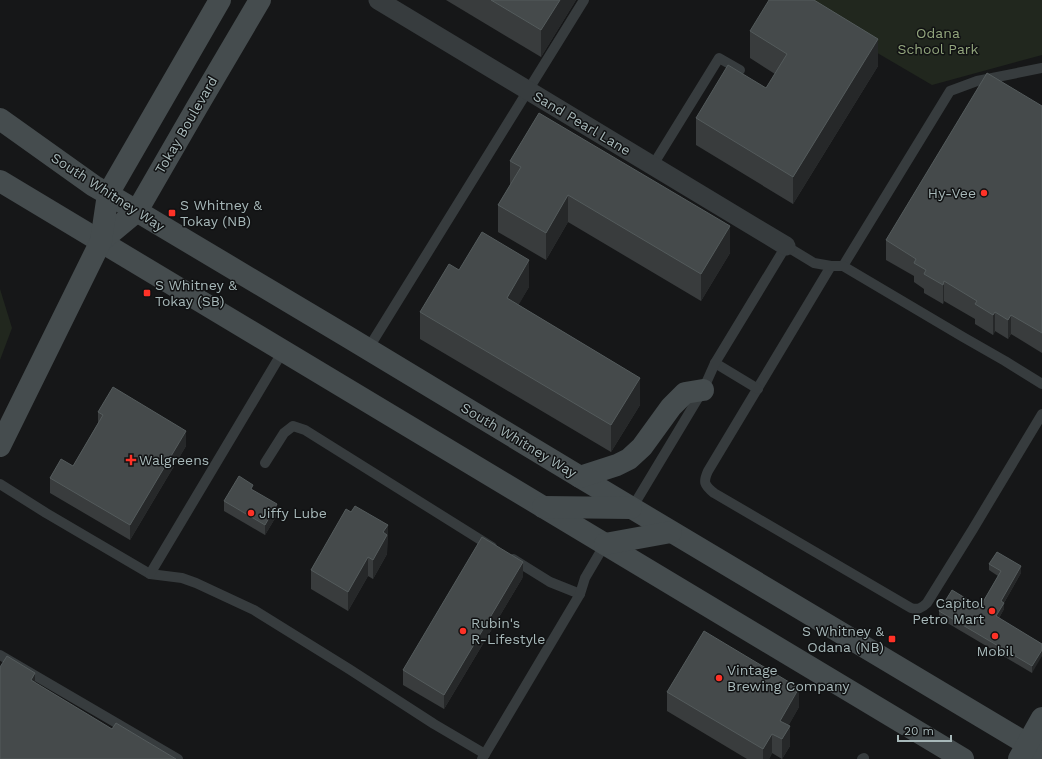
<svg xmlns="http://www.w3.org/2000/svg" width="1042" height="759" font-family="'Work Sans',sans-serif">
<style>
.green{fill:#21271e}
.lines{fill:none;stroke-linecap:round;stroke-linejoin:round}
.lane{stroke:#373c3e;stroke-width:10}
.street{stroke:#373c3e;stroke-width:19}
.secondary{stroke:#454c4e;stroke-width:22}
.wall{fill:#393c3d}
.shaded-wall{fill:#262829}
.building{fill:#454a4b;stroke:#545b5c}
.poi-dot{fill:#ff3227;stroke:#111213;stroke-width:1.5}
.labels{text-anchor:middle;stroke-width:3;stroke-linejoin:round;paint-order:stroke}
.park-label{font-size:14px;fill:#93a67d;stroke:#111213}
.street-label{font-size:14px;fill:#a7b8b9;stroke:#111213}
.poi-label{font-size:14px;fill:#a7b8b9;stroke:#111213;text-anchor:start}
</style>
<rect width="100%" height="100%" fill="#161718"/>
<g class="green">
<path d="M 787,0 L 1042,0 L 1042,55 L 932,85 Z"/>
<path d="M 0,289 L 12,328 L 0,360 Z"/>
</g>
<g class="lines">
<g class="lane">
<path d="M 653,165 L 719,58 L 740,70"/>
<path d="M 831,266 L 708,471 C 703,482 704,485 714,493 L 911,608 C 918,610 922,608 927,603 L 973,529 L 1042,414"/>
<path d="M 843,266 L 950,91 L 977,81 L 1042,68"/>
<path d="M 368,349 L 584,0"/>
<path d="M 715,363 L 758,389"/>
<path d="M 265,463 L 284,433 L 293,426 L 305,430 L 492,547"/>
<path d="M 0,484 L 46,513 L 150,574 L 182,578 L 196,583 L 254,610 L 349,669 L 434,724 L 485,754"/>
<path d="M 632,508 L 703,390 L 715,363 L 786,246 L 814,263 L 831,266 L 843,266 L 963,337 L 1005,361 L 1042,384"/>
<path d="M 513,559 L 550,582 L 580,594"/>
<path d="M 150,574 L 283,351"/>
<path d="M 0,655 L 178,759"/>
<path d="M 482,759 L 580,594 L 585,578 L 605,544"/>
<path d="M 862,759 L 864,758"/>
</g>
<path class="street" d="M 378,0 L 786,246"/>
<g class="secondary">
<path d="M 0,119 L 94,186 L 108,194 L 348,337 L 580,477 L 1027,744 L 1042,754"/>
<path d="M 0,181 L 963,759"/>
<path d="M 101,241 L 137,211 L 197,107 L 260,0"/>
<path d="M 0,446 L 101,241 L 108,194 L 220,0"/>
<path d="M 580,477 L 617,465 L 629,459 L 642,447 L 671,407 L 685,393 L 703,390"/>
<path d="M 543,507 L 631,508"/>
<path d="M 605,544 L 671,532"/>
<path d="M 1019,759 L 1042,718"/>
</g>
</g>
<g class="wall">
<path d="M 446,0 L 576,0 L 541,57 Z"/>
<path d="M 750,31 L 878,66 L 793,204 L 696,145 L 696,118 L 766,88 L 775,74 L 750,58 Z"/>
<path d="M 1042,106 L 1042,353 L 1011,334 L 1008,339 L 995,331 L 993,335 L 975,324 L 975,319 L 944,301 L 943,304 L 924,293 L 924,289 L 914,282 L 914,276 L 886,260 L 886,240 Z"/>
<path d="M 510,161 L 730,253 L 701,301 L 568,222 L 546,260 L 498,232 L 498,205 L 510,185 Z"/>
<path d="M 459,270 L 529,287 L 518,305 L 640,405 L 611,452 L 420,339 L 420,312 Z"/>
<path d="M 98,412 L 186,446 L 130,540 L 50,493 L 50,478 L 73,466 L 98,423 Z"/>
<path d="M 253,490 L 277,515 L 265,535 L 224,511 L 224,501 Z"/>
<path d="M 351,512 L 388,525 L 387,554 L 373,579 L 368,576 L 348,611 L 311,589 L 311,570 Z"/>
<path d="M 989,564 L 1021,573 L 1004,603 L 1004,609 L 999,618 L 1042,644 L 1032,673 L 939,618 L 939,611 L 980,607 L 998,576 L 989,570 Z"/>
<path d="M 523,577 L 444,709 L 403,685 L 403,670 Z"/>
<path d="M 667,692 L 799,707 L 788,726 L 790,746 L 782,759 L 772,753 L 769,759 L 747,759 L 667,711 Z"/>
</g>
<g class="shaded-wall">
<path d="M 560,0 L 576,0 L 541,57 L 541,30 Z"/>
<path d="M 878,39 L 878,66 L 793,204 L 793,177 Z"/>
<path d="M 568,195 L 568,222 L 546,260 L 546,233 Z"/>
<path d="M 730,226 L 730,253 L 701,301 L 701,274 Z"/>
<path d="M 529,260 L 529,287 L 507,325 L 507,298 Z"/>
<path d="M 944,281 L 944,301 L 943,304 L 943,285 Z"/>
<path d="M 995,312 L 995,331 L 993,335 L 993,315 Z"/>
<path d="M 1011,315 L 1011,334 L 1008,339 L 1008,320 Z"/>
<path d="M 640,378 L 640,405 L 611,452 L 611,425 Z"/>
<path d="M 186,431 L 186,446 L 130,540 L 130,525 Z"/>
<path d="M 277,504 L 277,515 L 265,535 L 265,525 Z"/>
<path d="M 388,525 L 387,554 L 373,579 L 373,560 L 383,532 Z"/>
<path d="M 368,557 L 368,576 L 348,611 L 348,592 Z"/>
<path d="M 523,562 L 523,577 L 444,709 L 444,695 Z"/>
<path d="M 1021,566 L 1021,573 L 1001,608 L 1001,601 Z"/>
<path d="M 1004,603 L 1004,609 L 996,623 L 996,616 Z"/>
<path d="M 1042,650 L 1042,656 L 1032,673 L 1032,666 Z"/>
<path d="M 35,673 L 35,688 L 31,680 Z"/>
<path d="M 799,688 L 799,707 L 781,739 L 780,721 Z"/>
<path d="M 790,726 L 790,746 L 782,759 L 782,739 Z"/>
<path d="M 772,734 L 772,753 L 769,759 L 763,759 L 763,749 Z"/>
</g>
<g class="building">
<path d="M 491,0 L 560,0 L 541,30 Z"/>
<path d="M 769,0 L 814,0 L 878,39 L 793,177 L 696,118 L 728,65 L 766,88 L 787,54 L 750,31 Z"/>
<path d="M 987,73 L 1042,106 L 1042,333 L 1011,315 L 1008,320 L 995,312 L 993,315 L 975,304 L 977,301 L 944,281 L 943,285 L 924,274 L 926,270 L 914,263 L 916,259 L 886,240 Z"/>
<path d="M 539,113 L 730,226 L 701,274 L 568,195 L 546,233 L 498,205 L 521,167 L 510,161 Z"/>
<path d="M 482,232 L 529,260 L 507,298 L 640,378 L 611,425 L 420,312 L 449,264 L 459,270 Z"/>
<path d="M 113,387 L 186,431 L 130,525 L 50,478 L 61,459 L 73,466 L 103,415 L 98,412 Z"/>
<path d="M 239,476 L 253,485 L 251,489 L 277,504 L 265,525 L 224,501 Z"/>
<path d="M 355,506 L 388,525 L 383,532 L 387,535 L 373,560 L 368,557 L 348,592 L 311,570 L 346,509 L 351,512 Z"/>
<path d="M 482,537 L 523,562 L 444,695 L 403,670 Z"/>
<path d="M 997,552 L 1021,566 L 1001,601 L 1004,603 L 996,616 L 1042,644 L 1042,650 L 1032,666 L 939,611 L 952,590 L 980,607 L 1001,571 L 989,564 Z"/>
<path d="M 704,631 L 799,688 L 780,721 L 790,726 L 782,739 L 772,734 L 763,749 L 667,692 Z"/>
<path d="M 7,656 L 35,673 L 31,680 L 112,729 L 116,723 L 176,759 L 0,759 L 0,667 Z"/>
</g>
<g class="poi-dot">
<circle cx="984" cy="193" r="4"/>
<rect x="168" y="209" width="8" height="8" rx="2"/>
<rect x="143" y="289" width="8" height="8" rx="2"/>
<path d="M129 454h4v4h4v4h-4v4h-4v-4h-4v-4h4z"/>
<circle cx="251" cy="513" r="4"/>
<circle cx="992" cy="611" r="4"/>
<circle cx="463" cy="631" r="4"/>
<circle cx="995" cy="636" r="4"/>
<rect x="888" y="635" width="8" height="8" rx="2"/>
<circle cx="719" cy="678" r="4"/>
</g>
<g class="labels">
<g class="park-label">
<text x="938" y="38">Odana<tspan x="938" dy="16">School Park</tspan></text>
</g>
<g class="street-label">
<text transform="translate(582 123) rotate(31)" y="5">Sand Pearl Lane</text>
<text transform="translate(186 125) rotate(-60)" y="5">Tokay Boulevard</text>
<text transform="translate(108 192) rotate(33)" y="5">South Whitney Way</text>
<text transform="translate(519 440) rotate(31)" y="5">South Whitney Way</text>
</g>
<g class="poi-label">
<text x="976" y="198" text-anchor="end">Hy-Vee</text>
<text x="180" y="210">S Whitney &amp;<tspan x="180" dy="16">Tokay (NB)</tspan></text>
<text x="155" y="290">S Whitney &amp;<tspan x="155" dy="16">Tokay (SB)</tspan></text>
<text x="139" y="465">Walgreens</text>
<text x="259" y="518">Jiffy Lube</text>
<text x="984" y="608" text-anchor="end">Capitol<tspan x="984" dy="16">Petro Mart</tspan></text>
<text x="471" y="628">Rubin's<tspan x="471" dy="16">R-Lifestyle</tspan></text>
<text x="884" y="636" text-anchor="end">S Whitney &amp;<tspan x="884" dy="16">Odana (NB)</tspan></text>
<text x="995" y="656" text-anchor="middle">Mobil</text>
<text x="727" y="675">Vintage<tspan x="727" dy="16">Brewing Company</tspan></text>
</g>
</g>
<path d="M898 735v6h53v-6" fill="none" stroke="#a7b8b9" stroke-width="2"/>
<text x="904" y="735" font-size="12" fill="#a7b8b9" stroke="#111213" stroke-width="3" paint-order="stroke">20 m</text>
</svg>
